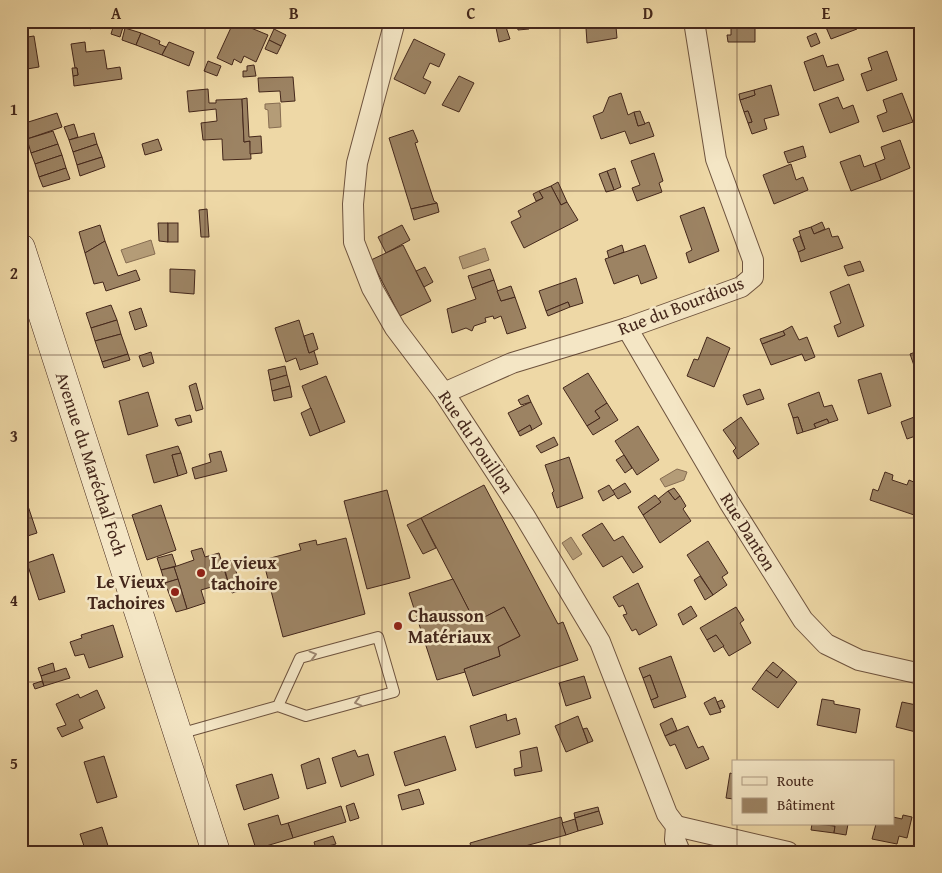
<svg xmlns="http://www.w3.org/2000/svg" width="942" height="873" font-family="'Gentium Book Plus',serif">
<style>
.water{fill:#b49c77;stroke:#876d52}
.building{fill:#9c8363;stroke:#44271b}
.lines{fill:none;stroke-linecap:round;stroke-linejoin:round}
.service-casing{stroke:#6e533e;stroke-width:12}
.minor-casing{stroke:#6e533e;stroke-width:22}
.secondary-casing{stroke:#44271b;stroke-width:29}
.service{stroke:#f4e6c5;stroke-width:10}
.minor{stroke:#f4e6c5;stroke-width:20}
.secondary{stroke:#f4e6c5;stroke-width:28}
.oneway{stroke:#9c8670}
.grid{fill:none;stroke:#44271b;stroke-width:1;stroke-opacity:0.55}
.poi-dot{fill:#8f2418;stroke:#f4e6c5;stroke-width:2}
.labels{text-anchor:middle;stroke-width:5;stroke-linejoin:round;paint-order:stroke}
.street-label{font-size:18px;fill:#44271b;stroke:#f4e6c5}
.poi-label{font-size:18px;font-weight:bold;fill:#44271b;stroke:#f4e6c5;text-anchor:start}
.neatline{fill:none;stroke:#44271b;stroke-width:2}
.grid-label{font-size:16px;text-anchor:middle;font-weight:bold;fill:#44271b}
</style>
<rect width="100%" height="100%" fill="#eed8a6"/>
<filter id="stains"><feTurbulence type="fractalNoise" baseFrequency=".004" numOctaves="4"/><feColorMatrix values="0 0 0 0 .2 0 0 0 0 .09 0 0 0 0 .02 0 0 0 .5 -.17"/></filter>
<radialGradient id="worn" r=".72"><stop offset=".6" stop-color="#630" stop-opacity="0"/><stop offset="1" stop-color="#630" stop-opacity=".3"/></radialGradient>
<g class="water">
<path d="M 280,103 L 281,127 L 269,128 L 268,110 L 265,109 L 265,104 Z"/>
<path d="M 151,240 L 155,254 L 126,263 L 121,250 Z"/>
<path d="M 485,248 L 489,260 L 463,269 L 459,257 Z"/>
<path d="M 677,469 L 687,472 L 684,480 L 665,487 L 660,479 Z"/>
<path d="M 571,537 L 582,554 L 573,560 L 562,543 Z"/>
</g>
<g class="building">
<path d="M 79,21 L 92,21 L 91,29 L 79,24 Z"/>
<path d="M 115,21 L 124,24 L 120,37 L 111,34 Z"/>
<path d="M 234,21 L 268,35 L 256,62 L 244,56 L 241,63 L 234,59 L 232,65 L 217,58 Z"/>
<path d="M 504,21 L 510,39 L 499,42 L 495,23 Z"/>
<path d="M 504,21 L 516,21 L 517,24 L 506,25 Z"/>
<path d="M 516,21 L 529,21 L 529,29 L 518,30 Z"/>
<path d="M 731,21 L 755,21 L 755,42 L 728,42 L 727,35 L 731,35 Z"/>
<path d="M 835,21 L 853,21 L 857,29 L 831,39 L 825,25 Z"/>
<path d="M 616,27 L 617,38 L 587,43 L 586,28 Z"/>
<path d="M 125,28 L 141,33 L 136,45 L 122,40 Z"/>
<path d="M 274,29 L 286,35 L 281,46 L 269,40 Z"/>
<path d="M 141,33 L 160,41 L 159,44 L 166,47 L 162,55 L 136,45 Z"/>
<path d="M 816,33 L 820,43 L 811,47 L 807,37 Z"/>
<path d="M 34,36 L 39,67 L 21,70 L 21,38 Z"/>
<path d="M 414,39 L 445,54 L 439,67 L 430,63 L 423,78 L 431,82 L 425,94 L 394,79 Z"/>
<path d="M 269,40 L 281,46 L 277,54 L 265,49 Z"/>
<path d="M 85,42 L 86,52 L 104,50 L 107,69 L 120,67 L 122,79 L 74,86 L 73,76 L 78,75 L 77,68 L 75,68 L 71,44 Z"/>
<path d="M 169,42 L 194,52 L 189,66 L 162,55 Z"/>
<path d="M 887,51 L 897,80 L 867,91 L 861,74 L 872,70 L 868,58 Z"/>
<path d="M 823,55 L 827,67 L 838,64 L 844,80 L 814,91 L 804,62 Z"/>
<path d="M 208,61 L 221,66 L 217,76 L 204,71 Z"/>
<path d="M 254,65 L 256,76 L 243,77 L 243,71 L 247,71 L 247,66 Z"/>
<path d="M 72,68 L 77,68 L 78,75 L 73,76 Z"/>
<path d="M 459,76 L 474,83 L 459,112 L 442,105 Z"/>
<path d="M 293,77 L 295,101 L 281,102 L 280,91 L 259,92 L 258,78 Z"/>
<path d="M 771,85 L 779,115 L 764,119 L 767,129 L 752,134 L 748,123 L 752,122 L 748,111 L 744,112 L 740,100 L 755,95 L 754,90 Z"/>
<path d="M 208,89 L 209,103 L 216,103 L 216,100 L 242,99 L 244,142 L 250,141 L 251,159 L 223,160 L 222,139 L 203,140 L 201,123 L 217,121 L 216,109 L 189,112 L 187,91 Z"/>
<path d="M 754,90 L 755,95 L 740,100 L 739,94 Z"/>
<path d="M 621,93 L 628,115 L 634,112 L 638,126 L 649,122 L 654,136 L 630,144 L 625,131 L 601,139 L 593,116 L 603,112 L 609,97 Z"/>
<path d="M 902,93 L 913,122 L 883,132 L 877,116 L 887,112 L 883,100 Z"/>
<path d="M 838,97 L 843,109 L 853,105 L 859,122 L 830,133 L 819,104 Z"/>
<path d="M 247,98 L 249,137 L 261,136 L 262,153 L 250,154 L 250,141 L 244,142 L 242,99 Z"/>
<path d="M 640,111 L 645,124 L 638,126 L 634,112 Z"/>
<path d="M 748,111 L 752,122 L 748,123 L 744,112 Z"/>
<path d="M 57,113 L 62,127 L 27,139 L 22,124 Z"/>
<path d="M 74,124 L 78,137 L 69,140 L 64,127 Z"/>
<path d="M 413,130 L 418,142 L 415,143 L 434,201 L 437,203 L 411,209 L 389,138 Z"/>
<path d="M 53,131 L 58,144 L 31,153 L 27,139 Z"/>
<path d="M 94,133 L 97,144 L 73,152 L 69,140 Z"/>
<path d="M 158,139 L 162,150 L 145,155 L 142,144 Z"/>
<path d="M 900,140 L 910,168 L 881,180 L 875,163 L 885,159 L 881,147 Z"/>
<path d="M 58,144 L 62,155 L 35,164 L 31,153 Z"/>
<path d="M 97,144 L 102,157 L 77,165 L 73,152 Z"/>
<path d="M 803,146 L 806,157 L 788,163 L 784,152 Z"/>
<path d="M 654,153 L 663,181 L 659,183 L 662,192 L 637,201 L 632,188 L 640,185 L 631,161 Z"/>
<path d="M 62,155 L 66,168 L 39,177 L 35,164 Z"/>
<path d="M 860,155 L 864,167 L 875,163 L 881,180 L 851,191 L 840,162 Z"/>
<path d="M 102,157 L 105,167 L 80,176 L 77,165 Z"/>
<path d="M 791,164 L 796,180 L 803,177 L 808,190 L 774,204 L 763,175 Z"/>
<path d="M 66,168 L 70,179 L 43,187 L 39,177 Z"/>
<path d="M 615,168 L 621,187 L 614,190 L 607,171 Z"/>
<path d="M 607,171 L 614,190 L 606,192 L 599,174 Z"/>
<path d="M 558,182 L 567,202 L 561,205 L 551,186 Z"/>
<path d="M 551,186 L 561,205 L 567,202 L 578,220 L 524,248 L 511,222 L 521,217 L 518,211 L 543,198 L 539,191 Z"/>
<path d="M 539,191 L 543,198 L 536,201 L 533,194 Z"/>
<path d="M 437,203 L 439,212 L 414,220 L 411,209 Z"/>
<path d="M 704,207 L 719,251 L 689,263 L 686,253 L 692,250 L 680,216 Z"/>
<path d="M 207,209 L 209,237 L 201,237 L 199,210 Z"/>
<path d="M 822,222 L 825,229 L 814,234 L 811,227 Z"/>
<path d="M 158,223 L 168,223 L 168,242 L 159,241 Z"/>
<rect x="168" y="223" width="10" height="19"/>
<path d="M 100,225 L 105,241 L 85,253 L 79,232 Z"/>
<path d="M 402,225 L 410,240 L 386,253 L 378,237 Z"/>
<path d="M 811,227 L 814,234 L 829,228 L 832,237 L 838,236 L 843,248 L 801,262 L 798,252 L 805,249 L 799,231 Z"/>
<path d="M 800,236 L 805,249 L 798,252 L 793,239 Z"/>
<path d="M 105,241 L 118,276 L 136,270 L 140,280 L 106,291 L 103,282 L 94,284 L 85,253 Z"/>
<path d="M 403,245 L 431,301 L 400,316 L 371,260 Z"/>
<path d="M 622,245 L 624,252 L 609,258 L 607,251 Z"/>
<path d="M 645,245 L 657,278 L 641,284 L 638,275 L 614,284 L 605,259 Z"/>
<path d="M 860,261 L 864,271 L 848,276 L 844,266 Z"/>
<path d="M 425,267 L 433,282 L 424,287 L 416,271 Z"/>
<path d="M 170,269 L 195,270 L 194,294 L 170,292 Z"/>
<path d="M 490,269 L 494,280 L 472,288 L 468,276 Z"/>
<path d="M 576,278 L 583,303 L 570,307 L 568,302 L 546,311 L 539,291 Z"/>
<path d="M 494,280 L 501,301 L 515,297 L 526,328 L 507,334 L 501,316 L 494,319 L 493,316 L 485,318 L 486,322 L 474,326 L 472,331 L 466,328 L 452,333 L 447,309 L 476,299 L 472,288 Z"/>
<path d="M 849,284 L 864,326 L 838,337 L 834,326 L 841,323 L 830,292 Z"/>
<path d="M 511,286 L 515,297 L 501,301 L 497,291 Z"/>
<path d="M 568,302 L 570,307 L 548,316 L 546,311 Z"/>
<path d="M 111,305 L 117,320 L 91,328 L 86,313 Z"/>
<path d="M 141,308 L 147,326 L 135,330 L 129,312 Z"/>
<path d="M 117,320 L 121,334 L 95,341 L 91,328 Z"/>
<path d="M 299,320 L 309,353 L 314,351 L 318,364 L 300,370 L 296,358 L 286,362 L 275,328 Z"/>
<path d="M 792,326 L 799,340 L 807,337 L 815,357 L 805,361 L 802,354 L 771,365 L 762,344 L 785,335 L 783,331 Z"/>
<path d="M 783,331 L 785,335 L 762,344 L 760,339 Z"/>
<path d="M 313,333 L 318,349 L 309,353 L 304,336 Z"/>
<path d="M 121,334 L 128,354 L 102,362 L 95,341 Z"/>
<path d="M 707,337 L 730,348 L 714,387 L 687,376 L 694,359 L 698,360 Z"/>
<path d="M 921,350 L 921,376 L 918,377 L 910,354 Z"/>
<path d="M 151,352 L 154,363 L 143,367 L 139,356 Z"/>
<path d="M 128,354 L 130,360 L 104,368 L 102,362 Z"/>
<path d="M 285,366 L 287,375 L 270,380 L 268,370 Z"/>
<path d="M 588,373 L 607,403 L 595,411 L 600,418 L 587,426 L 563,388 Z"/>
<path d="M 881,373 L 891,406 L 868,414 L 858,380 Z"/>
<path d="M 287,375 L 290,386 L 272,391 L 270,380 Z"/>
<path d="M 326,376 L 345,422 L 320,432 L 302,386 Z"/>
<path d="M 196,383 L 203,409 L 196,411 L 189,386 Z"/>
<path d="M 290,386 L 292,397 L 274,401 L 272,391 Z"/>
<path d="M 760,389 L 764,399 L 747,405 L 743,395 Z"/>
<path d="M 148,392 L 158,426 L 128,435 L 119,401 Z"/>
<path d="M 819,392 L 824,407 L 832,405 L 838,420 L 829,423 L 827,419 L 814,424 L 816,428 L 803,432 L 798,417 L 793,418 L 788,404 Z"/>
<path d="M 528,395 L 531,402 L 521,405 L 518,400 Z"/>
<path d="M 531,402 L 542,424 L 532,430 L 530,425 L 518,432 L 508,413 Z"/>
<path d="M 607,403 L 618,420 L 593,435 L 587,426 L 600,418 L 595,411 Z"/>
<path d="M 311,408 L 320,432 L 310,436 L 301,413 Z"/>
<path d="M 190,415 L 192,422 L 178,426 L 175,419 Z"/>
<path d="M 917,416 L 921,425 L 921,434 L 907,439 L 901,422 Z"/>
<path d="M 741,417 L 759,444 L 738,459 L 733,451 L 736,448 L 723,430 Z"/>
<path d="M 798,417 L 803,432 L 797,434 L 793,418 Z"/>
<path d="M 827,419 L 829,423 L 816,428 L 814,424 Z"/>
<path d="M 530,425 L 532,430 L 520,436 L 518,432 Z"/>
<path d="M 638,426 L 659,460 L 637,475 L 615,441 Z"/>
<path d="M 554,437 L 558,445 L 541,453 L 536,446 Z"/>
<path d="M 178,446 L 181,453 L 172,455 L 178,476 L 154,483 L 146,455 Z"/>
<path d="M 221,451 L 227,471 L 195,479 L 192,468 L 211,462 L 209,454 Z"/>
<path d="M 181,453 L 187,473 L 178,476 L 172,455 Z"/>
<path d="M 624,455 L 632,468 L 625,473 L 616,460 Z"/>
<path d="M 569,457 L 583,498 L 557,508 L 552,493 L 554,491 L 545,465 Z"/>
<path d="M 885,472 L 893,475 L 892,480 L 907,485 L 909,480 L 921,485 L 916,499 L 921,501 L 920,517 L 870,500 L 873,489 L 878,491 Z"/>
<path d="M 625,483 L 631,492 L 618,499 L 612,491 Z"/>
<path d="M 484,485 L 558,624 L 563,622 L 578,660 L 473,696 L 464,669 L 500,656 L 498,647 L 520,636 L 504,607 L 475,622 L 421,518 Z"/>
<path d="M 609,485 L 615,494 L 603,501 L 598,491 Z"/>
<path d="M 674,488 L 680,496 L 675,500 L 668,491 Z"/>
<path d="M 387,490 L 410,578 L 367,589 L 344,501 Z"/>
<path d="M 668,491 L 675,500 L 680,496 L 686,506 L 683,509 L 691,521 L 660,543 L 643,515 L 661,502 L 658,499 Z"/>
<path d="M 655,495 L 661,502 L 643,515 L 638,507 Z"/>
<path d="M 27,503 L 37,533 L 21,538 L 21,505 Z"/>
<path d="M 161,505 L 176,550 L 147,560 L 132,515 Z"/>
<path d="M 421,518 L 436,548 L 423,554 L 407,525 Z"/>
<path d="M 602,523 L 614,541 L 623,536 L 643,567 L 633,573 L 622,556 L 603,567 L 582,535 Z"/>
<path d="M 346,538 L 365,614 L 283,637 L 263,560 L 301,550 L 299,544 L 316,540 L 317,545 Z"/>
<path d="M 708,541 L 728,573 L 722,577 L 727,585 L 713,595 L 687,555 Z"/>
<path d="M 202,548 L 205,557 L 219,553 L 228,582 L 201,590 L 205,603 L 187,609 L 174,567 L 194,560 L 191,551 Z"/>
<path d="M 53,554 L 65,592 L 39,600 L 27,563 Z"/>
<path d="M 172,554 L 176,566 L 161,570 L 157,558 Z"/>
<path d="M 233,560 L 239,582 L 229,585 L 223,563 Z"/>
<path d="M 174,567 L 178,579 L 165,583 L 161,570 Z"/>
<path d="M 700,576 L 713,595 L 705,600 L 694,580 Z"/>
<path d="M 178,579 L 187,609 L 176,612 L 165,583 Z"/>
<path d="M 453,579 L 475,622 L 504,607 L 520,636 L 498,647 L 500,656 L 464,669 L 465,672 L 437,680 L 409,593 Z"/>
<path d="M 239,582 L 242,590 L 232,593 L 229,585 Z"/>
<path d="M 638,583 L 657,625 L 639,635 L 636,629 L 632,631 L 623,615 L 627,614 L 623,605 L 619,607 L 613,597 Z"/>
<path d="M 691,606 L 697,616 L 683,625 L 678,614 Z"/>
<path d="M 736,607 L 744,620 L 740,623 L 751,643 L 729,656 L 716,635 L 707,640 L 700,628 Z"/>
<path d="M 113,625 L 123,657 L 89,668 L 84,654 L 75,656 L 70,642 L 82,638 L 81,635 Z"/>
<path d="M 716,635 L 724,646 L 714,652 L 707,640 Z"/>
<path d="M 671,656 L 686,697 L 654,708 L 651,700 L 658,697 L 650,675 L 643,678 L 639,668 Z"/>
<path d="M 773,662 L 783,670 L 777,678 L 766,670 Z"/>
<path d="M 53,663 L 55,672 L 41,676 L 38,668 Z"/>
<path d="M 66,668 L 70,678 L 44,686 L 41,676 Z"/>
<path d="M 766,670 L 777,678 L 783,670 L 797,682 L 778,708 L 752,689 Z"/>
<path d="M 650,675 L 658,697 L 651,700 L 643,678 Z"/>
<path d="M 584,676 L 591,698 L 566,706 L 559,683 Z"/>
<path d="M 42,681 L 44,686 L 35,689 L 33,684 Z"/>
<path d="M 97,690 L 105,708 L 79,720 L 83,728 L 62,737 L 57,728 L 66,725 L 56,704 L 78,694 L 80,698 Z"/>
<path d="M 715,697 L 721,712 L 710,715 L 704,703 Z"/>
<path d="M 822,699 L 834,701 L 834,704 L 860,709 L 856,733 L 817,725 Z"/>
<path d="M 722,700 L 725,707 L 720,709 L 717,702 Z"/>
<path d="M 902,702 L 921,706 L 921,737 L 920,733 L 896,727 Z"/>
<path d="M 506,714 L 507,721 L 516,718 L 520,734 L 476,748 L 470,726 Z"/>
<path d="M 578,716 L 588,743 L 566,752 L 555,726 Z"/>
<path d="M 672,718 L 677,730 L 665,736 L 660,724 Z"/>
<path d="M 688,726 L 698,748 L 703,746 L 709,759 L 686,769 L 675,744 L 670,746 L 665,736 Z"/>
<path d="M 587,728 L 593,741 L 588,743 L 583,729 Z"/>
<path d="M 445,736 L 456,770 L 405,786 L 394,752 Z"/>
<path d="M 537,747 L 542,771 L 515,776 L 514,769 L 522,767 L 520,751 Z"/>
<path d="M 355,750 L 358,757 L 368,754 L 374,775 L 341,787 L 332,758 Z"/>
<path d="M 104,756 L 117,797 L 97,803 L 84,762 Z"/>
<path d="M 319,758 L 326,783 L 307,789 L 301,765 Z"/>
<path d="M 730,773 L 733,774 L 733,799 L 726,798 Z"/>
<path d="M 272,774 L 279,798 L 244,810 L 236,785 Z"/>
<path d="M 419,789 L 424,804 L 402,810 L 398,795 Z"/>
<path d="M 354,803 L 359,818 L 350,821 L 346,806 Z"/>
<path d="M 341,806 L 346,822 L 293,838 L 288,823 Z"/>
<path d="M 598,807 L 599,811 L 575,818 L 574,813 Z"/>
<path d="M 599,811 L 603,824 L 578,831 L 575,818 Z"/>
<path d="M 278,815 L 281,825 L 288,823 L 293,838 L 256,849 L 248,824 Z"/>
<path d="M 903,815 L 912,817 L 907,838 L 899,836 L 897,844 L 872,839 L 876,824 L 893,824 L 893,817 L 902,819 Z"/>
<path d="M 561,817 L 566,835 L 503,852 L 472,852 L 470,843 Z"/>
<path d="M 575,819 L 578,831 L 566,835 L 562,823 Z"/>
<path d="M 812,824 L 835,826 L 834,833 L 811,830 Z"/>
<path d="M 823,824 L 848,824 L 846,835 L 834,833 L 835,826 Z"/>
<path d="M 102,827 L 110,852 L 86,852 L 80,834 Z"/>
<path d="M 333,836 L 336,844 L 316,849 L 314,842 Z"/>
</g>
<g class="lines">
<g class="service-casing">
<path id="service" d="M 179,734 L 278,706 L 306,716 L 394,692 L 378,637 L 300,658 L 278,706"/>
</g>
<g class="minor-casing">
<g id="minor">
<path d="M 395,21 L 357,163 L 353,204 L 354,242 L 372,288 L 395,328 L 444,393 L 524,515 L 600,642 L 667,814 L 676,826 L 675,840 L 680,852"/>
<path d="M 627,328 L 729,502 L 803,620 L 826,644 L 859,660 L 921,674"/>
<path d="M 444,393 L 512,363 L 627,328 L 741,287 L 753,277 L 753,260 L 716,159 L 694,21"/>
<path d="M 676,826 L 788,852"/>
</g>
</g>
<g class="secondary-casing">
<path id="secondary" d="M 21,248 L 216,852"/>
</g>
<use href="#service" class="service"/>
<use href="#minor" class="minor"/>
<use href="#secondary" class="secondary"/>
</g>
<defs><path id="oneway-chevron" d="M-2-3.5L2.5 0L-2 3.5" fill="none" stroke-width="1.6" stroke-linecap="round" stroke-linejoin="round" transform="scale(1.25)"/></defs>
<g class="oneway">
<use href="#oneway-chevron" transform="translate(313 655) rotate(-15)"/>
<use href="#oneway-chevron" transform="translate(358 702) rotate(165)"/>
</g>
<path class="grid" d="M 205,21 L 205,852M 382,21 L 382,852M 560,21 L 560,852M 737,21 L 737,762M 21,191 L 921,191M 21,355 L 921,355M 21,518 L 921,518M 21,682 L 921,682M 737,824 L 737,852"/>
<g class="poi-dot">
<circle cx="201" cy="573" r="5"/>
<circle cx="175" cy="592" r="5"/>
<circle cx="398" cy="626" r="5"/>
</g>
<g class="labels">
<g class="street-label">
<text transform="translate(681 306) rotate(-21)" y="6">Rue du Bourdious</text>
<text transform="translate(476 442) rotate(56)" y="6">Rue du Pouillon</text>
<text transform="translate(91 464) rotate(72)" y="6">Avenue du Maréchal Foch</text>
<text transform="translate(748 532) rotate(58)" y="6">Rue Danton</text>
</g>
<g class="poi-label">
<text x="211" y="569">Le vieux<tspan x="211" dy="21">tachoire</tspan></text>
<text x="165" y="588" text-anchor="end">Le Vieux<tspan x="165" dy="21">Tachoires</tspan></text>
<text x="408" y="622">Chausson<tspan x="408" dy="21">Matériaux</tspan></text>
</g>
</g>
<rect width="942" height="873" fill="none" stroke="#eed8a6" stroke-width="55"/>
<rect x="732" y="760" width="162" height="65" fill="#f4e6c5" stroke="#ae9a81"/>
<rect x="742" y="777" width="25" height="8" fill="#f4e6c5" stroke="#ae9a81"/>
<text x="777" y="786" font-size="15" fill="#44271b">Route</text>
<rect x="742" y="798" width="25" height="15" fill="#9c8363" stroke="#ae9a81"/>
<text x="777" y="810" font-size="15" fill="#44271b">Bâtiment</text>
<rect x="28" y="28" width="886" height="818" class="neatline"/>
<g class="grid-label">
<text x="116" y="19">A</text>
<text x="294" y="19">B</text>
<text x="471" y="19">C</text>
<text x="648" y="19">D</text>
<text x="826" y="19">E</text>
<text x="14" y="115">1</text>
<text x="14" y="279">2</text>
<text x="14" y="442">3</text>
<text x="14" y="606">4</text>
<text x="14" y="769">5</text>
</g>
<rect width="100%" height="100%" filter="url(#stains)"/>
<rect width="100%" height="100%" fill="url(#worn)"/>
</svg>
